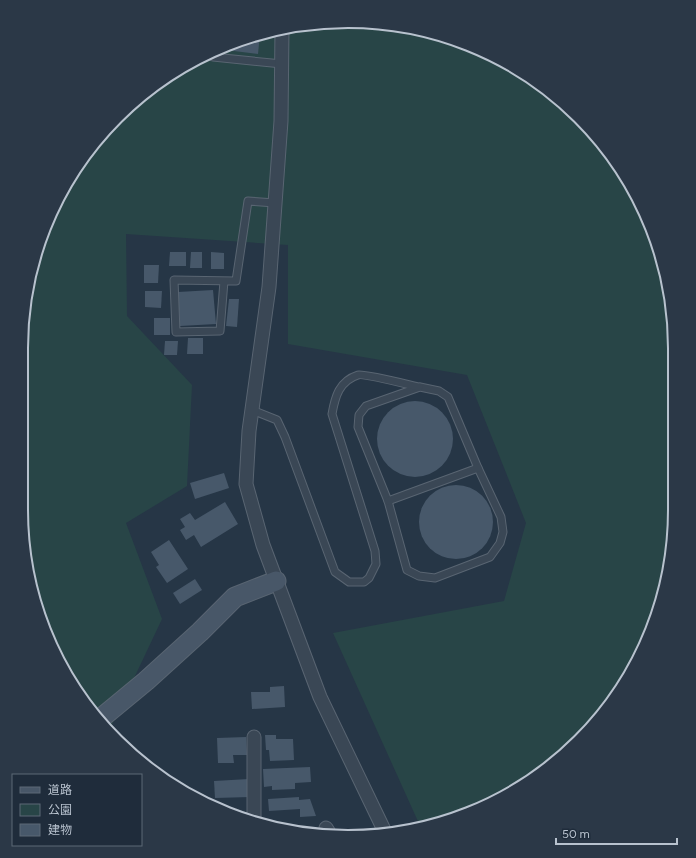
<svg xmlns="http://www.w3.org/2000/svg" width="696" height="858" font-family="Figtree,'Noto Sans JP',sans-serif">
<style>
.green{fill:#284547}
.building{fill:#47586a}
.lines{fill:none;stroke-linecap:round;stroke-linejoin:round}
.lane-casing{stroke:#596572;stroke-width:9}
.street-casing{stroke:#596572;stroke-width:15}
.secondary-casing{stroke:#596572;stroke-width:21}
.lane{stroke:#3a4755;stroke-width:7}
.street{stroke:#3a4755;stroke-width:13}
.secondary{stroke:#485768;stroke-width:19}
.rim{fill:none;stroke:#b8c2ce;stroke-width:2}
</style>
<rect width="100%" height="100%" fill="#263646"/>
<path class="green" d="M 326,22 L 390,24 L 453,38 L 511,65 L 563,102 L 607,149 L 641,203 L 664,263 L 674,327 L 674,531 L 664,594 L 641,655 L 607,709 L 563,756 L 493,803 L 421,828 L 333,633 L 504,601 L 526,523 L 467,375 L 288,344 L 288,245 L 126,234 L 127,316 L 192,385 L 187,486 L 126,523 L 162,619 L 109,731 L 65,673 L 32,594 L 21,510 L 22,326 L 46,223 L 102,132 L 149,88 L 203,55 L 263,32 Z"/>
<g class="building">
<path d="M 260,34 L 258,54 L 226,50 L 227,46 Z"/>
<path d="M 170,252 L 186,252 L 186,266 L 169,266 Z"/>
<path d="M 191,252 L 202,252 L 202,268 L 190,268 Z"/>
<path d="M 211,252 L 224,253 L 224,269 L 211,269 Z"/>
<path d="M 144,265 L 159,265 L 158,283 L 144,283 Z"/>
<path d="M 213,290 L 216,324 L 180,326 L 178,292 Z"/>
<path d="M 145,291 L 162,291 L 161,308 L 145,307 Z"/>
<path d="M 229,299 L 239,299 L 237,327 L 226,326 Z"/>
<rect x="154" y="318" width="16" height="17"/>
<path d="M 188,338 L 203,338 L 203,354 L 187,354 Z"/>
<path d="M 165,341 L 178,341 L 177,355 L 164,355 Z"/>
<circle cx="415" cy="439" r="38"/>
<path d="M 224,473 L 229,488 L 195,499 L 190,483 Z"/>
<circle cx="456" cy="522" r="37"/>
<path d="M 225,502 L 238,524 L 201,547 L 194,535 L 186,540 L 180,530 L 185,527 L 180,519 L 190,513 L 195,520 Z"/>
<path d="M 169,540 L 188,569 L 167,583 L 156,567 L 159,565 L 151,552 Z"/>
<path d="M 195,579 L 202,590 L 180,604 L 173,593 Z"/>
<path d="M 284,686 L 285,707 L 252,709 L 251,692 L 270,692 L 270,687 Z"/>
<path d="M 265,735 L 276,735 L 276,739 L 293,739 L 294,760 L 270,761 L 269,750 L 266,750 Z"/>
<path d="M 246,737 L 247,755 L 233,755 L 234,763 L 218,763 L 217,738 Z"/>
<path d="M 310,767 L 311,782 L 295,783 L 295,789 L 272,790 L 272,786 L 264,787 L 263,769 Z"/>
<path d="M 249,779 L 250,797 L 215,798 L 214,781 Z"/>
<path d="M 299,797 L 299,800 L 310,799 L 316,816 L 300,817 L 300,809 L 269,811 L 268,799 Z"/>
<path d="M 227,812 L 247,812 L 248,821 L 243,820 Z"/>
<path d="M 321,830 L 322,835 L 304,832 L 304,831 Z"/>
</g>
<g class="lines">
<g class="lane-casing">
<g id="lane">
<path d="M 282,33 L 295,27"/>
<path d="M 213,57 L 282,64"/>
<path d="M 224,281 L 220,331 L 176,332 L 174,280 L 236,281 L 248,201 L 275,203"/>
<path d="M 420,387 L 439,391 L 448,397 L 478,468 L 501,517 L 503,532 L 500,543 L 490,557 L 435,578 L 419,576 L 407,570 L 388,501 L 358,427 L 359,415 L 366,406 Z"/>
<path d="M 252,410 L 277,420 L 285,437 L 335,572 L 349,582 L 364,582 L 369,578 L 376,564 L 375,551 L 332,414 C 335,397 339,381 358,375 C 363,373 410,385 419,387"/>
<path d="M 388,501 L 478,468"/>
</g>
</g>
<g class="street-casing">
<g id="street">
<path d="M 282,29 L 281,121 L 269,287 L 249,431 L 246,484 L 263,545 L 320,697 L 385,832"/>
<path d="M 254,737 L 254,822"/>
<path d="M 326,828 L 331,836"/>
</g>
</g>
<g class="secondary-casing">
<path id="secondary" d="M 100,719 L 146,681 L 200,632 L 235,597 L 276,581"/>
</g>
<use href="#lane" class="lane"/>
<use href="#street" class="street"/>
<use href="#secondary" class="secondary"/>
</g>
<path d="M0 0H696V858H0ZM348 28H348A320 320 0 0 1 668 348V510A320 320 0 0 1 348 830H348A320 320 0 0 1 28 510V348A320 320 0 0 1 348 28Z" fill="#2b3847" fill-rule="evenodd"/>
<path class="rim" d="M348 28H348A320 320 0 0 1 668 348V510A320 320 0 0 1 348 830H348A320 320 0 0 1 28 510V348A320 320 0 0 1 348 28Z"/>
<rect x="12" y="774" width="130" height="72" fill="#1f2c3b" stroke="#5c6876"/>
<rect x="20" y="787" width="20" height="6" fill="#485768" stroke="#5c6876"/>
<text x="48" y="794" font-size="12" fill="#b8c2ce">道路</text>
<rect x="20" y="804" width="20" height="12" fill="#284547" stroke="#5c6876"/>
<text x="48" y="814" font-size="12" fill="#b8c2ce">公園</text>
<rect x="20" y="824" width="20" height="12" fill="#47586a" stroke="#5c6876"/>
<text x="48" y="834" font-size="12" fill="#b8c2ce">建物</text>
<path d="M556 838v6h121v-6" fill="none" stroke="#b8c2ce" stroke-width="2"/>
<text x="562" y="838" font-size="12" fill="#b8c2ce" stroke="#1f2c3b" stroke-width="3" paint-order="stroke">50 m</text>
</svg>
